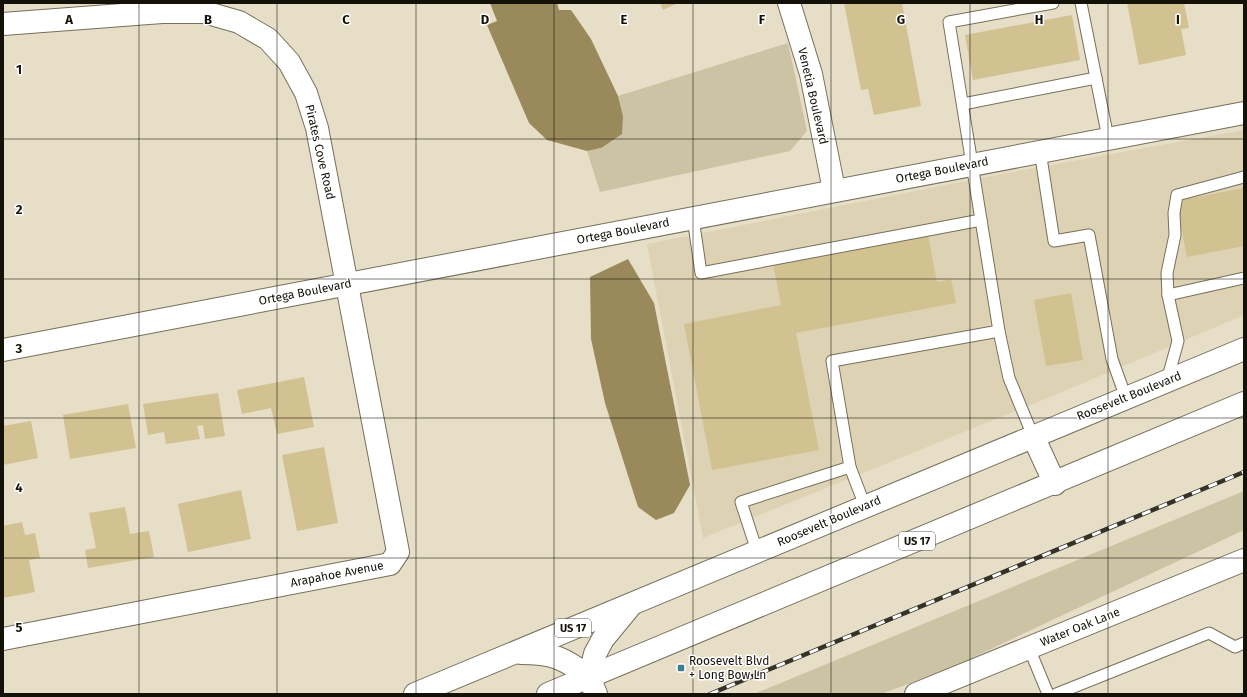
<svg xmlns="http://www.w3.org/2000/svg" width="1247" height="697" font-family="'Fira Sans',sans-serif">
<style>
.built{fill:#ddd2b3}
.green{fill:#ccc2a4}
.water{fill:#9a895b}
.building{fill:#d2c191}
.lines{fill:none;stroke-linecap:round;stroke-linejoin:round}
.lane-casing{stroke:#766f5a;stroke-width:13}
.street-casing{stroke:#766f5a;stroke-width:24}
.secondary-casing{stroke:#766f5a;stroke-width:24}
.highway-casing{stroke:#766f5a;stroke-width:24}
.lane{stroke:#fff;stroke-width:11}
.street{stroke:#fff;stroke-width:22}
.secondary{stroke:#fff;stroke-width:22}
.highway{stroke:#fff;stroke-width:22}
.rail-casing{stroke:#353227;stroke-width:4.5}
.rail{stroke:#fff;stroke-width:3;stroke-dasharray:9;stroke-linecap:butt}
.grid{fill:none;stroke:#141109;stroke-width:1;stroke-opacity:0.55}
.poi-dot{fill:#407d93;stroke:#fff;stroke-width:1.5}
.labels{text-anchor:middle;stroke-width:3;stroke-linejoin:round;paint-order:stroke}
.shield{fill:#fff;stroke:#5a5853;stroke-width:1}
.shield-label{font-size:11px;font-weight:bold;fill:#141109}
.street-label{font-size:12px;fill:#141109;stroke:#fff}
.poi-label{font-size:12px;fill:#141109;stroke:#fff;text-anchor:start}
.grid-label{font-size:13px;text-anchor:middle;font-weight:bold;fill:#141109;stroke:#fff;stroke-width:3;stroke-linejoin:round;paint-order:stroke}
</style>
<rect width="100%" height="100%" fill="#e6dec7"/>
<path class="built" d="M 1244,130 L 1244,315 L 1050,397 L 703,538 L 647,244 L 1007,173 Z"/>
<g class="green">
<path d="M 788,43 L 807,131 L 790,151 L 600,192 L 587,151 L 601,148 L 623,116 L 618,96 Z"/>
<path d="M 1244,491 L 1244,530 L 946,670 L 881,694 L 754,694 Z"/>
</g>
<g class="water">
<path d="M 490,3 L 557,3 L 559,10 L 571,10 L 591,39 L 618,96 L 623,116 L 622,134 L 601,148 L 587,151 L 547,140 L 529,123 L 487,25 L 497,21 Z"/>
<path d="M 628,259 L 654,303 L 690,485 L 674,513 L 656,520 L 638,507 L 605,403 L 591,339 L 590,277 Z"/>
</g>
<g class="building">
<path d="M 660,3 L 678,3 L 663,10 Z"/>
<path d="M 844,3 L 902,3 L 921,106 L 874,115 L 868,89 L 861,90 Z"/>
<path d="M 1127,3 L 1184,3 L 1189,28 L 1181,29 L 1186,55 L 1139,65 Z"/>
<path d="M 1072,15 L 1080,60 L 973,80 L 965,35 Z"/>
<path d="M 1244,188 L 1244,246 L 1187,257 L 1176,201 Z"/>
<path d="M 928,235 L 937,282 L 951,279 L 956,303 L 796,333 L 819,450 L 712,470 L 684,324 L 781,305 L 773,264 Z"/>
<path d="M 1071,293 L 1083,360 L 1046,366 L 1034,300 Z"/>
<path d="M 304,377 L 314,427 L 277,434 L 271,408 L 242,414 L 237,390 Z"/>
<path d="M 218,393 L 225,436 L 205,439 L 203,425 L 197,426 L 200,439 L 166,444 L 164,432 L 148,435 L 143,404 Z"/>
<path d="M 128,404 L 136,448 L 70,459 L 63,415 Z"/>
<path d="M 31,421 L 38,458 L 3,465 L 3,426 Z"/>
<path d="M 324,447 L 338,523 L 297,531 L 282,455 Z"/>
<path d="M 241,490 L 251,539 L 188,552 L 178,504 Z"/>
<path d="M 125,507 L 130,534 L 149,531 L 154,557 L 88,568 L 85,550 L 96,548 L 89,513 Z"/>
<path d="M 22,522 L 25,535 L 35,533 L 40,558 L 29,560 L 35,592 L 3,598 L 3,526 Z"/>
</g>
<g class="lines">
<g class="lane-casing">
<g id="lane">
<path d="M 1081,3 L 1108,138"/>
<path d="M 963,104 L 1096,78"/>
<path d="M 1040,151 L 1054,241 L 1089,235 L 1112,359 L 1126,398"/>
<path d="M 693,218 L 701,273 L 981,220"/>
<path d="M 1168,295 L 1244,278"/>
<path d="M 1167,381 L 1178,341 L 1168,295 L 1167,273 L 1175,235 L 1174,213 L 1177,195 L 1244,177"/>
<path d="M 1033,436 L 1009,378 L 999,331 L 949,22 L 1053,3"/>
<path d="M 850,467 L 832,361 L 999,331"/>
<path d="M 757,551 L 741,502 L 850,467 L 865,506"/>
<path d="M 1029,648 L 1048,694"/>
<path d="M 1056,694 L 1209,633 L 1235,647 L 1244,643"/>
</g>
</g>
<g class="street-casing">
<g id="street">
<path d="M 789,3 L 811,74 L 834,190"/>
<path d="M 3,24 L 162,12 L 204,12 L 239,22 L 268,39 L 289,62 L 306,93 L 317,128 L 398,552 L 390,564 L 3,639"/>
<path d="M 1033,436 L 1055,484"/>
<path d="M 589,677 L 596,694"/>
<path d="M 916,694 L 1244,560"/>
</g>
</g>
<g class="secondary-casing">
<path id="secondary" d="M 3,350 L 1244,113"/>
</g>
<g class="highway-casing">
<g id="highway">
<path d="M 521,653 C 553,653 564,658 589,677"/>
<path d="M 589,677 L 595,654 L 603,639 L 631,605"/>
<path d="M 415,694 L 1244,349"/>
<path d="M 548,694 L 1244,403"/>
</g>
</g>
<use href="#lane" class="lane"/>
<use href="#street" class="street"/>
<use href="#secondary" class="secondary"/>
<use href="#highway" class="highway"/>
<g class="rail-casing">
<path id="rail" d="M 710,694 L 1244,472"/>
</g>
<use href="#rail" class="rail"/>
</g>
<path class="grid" d="M 139,3 L 139,694M 277,3 L 277,694M 416,3 L 416,694M 554,3 L 554,694M 693,3 L 693,694M 831,3 L 831,694M 970,3 L 970,694M 1108,3 L 1108,694M 3,139 L 1244,139M 3,279 L 1244,279M 3,418 L 1244,418M 3,558 L 1244,558"/>
<rect class="poi-dot" x="677" y="664" width="8" height="8" rx="2"/>
<g class="labels">
<g class="shield">
<rect x="899" y="532" width="36" height="18" rx="3"/>
<rect x="555" y="619" width="36" height="18" rx="3"/>
</g>
<g class="shield-label">
<text x="917" y="545">US 17</text>
<text x="573" y="632">US 17</text>
</g>
<g class="street-label">
<text transform="translate(813 96) rotate(77)" y="4">Venetia Boulevard</text>
<text transform="translate(320 152) rotate(77)" y="4">Pirates Cove Road</text>
<text transform="translate(942 170) rotate(-11)" y="4">Ortega Boulevard</text>
<text transform="translate(623 231) rotate(-11)" y="4">Ortega Boulevard</text>
<text transform="translate(305 292) rotate(-11)" y="4">Ortega Boulevard</text>
<text transform="translate(1129 396) rotate(-22)" y="4">Roosevelt Boulevard</text>
<text transform="translate(829 521) rotate(-23)" y="4">Roosevelt Boulevard</text>
<text transform="translate(337 574) rotate(-11)" y="4">Arapahoe Avenue</text>
<text transform="translate(1080 627) rotate(-22)" y="4">Water Oak Lane</text>
</g>
<g class="poi-label">
<text x="689" y="665">Roosevelt Blvd<tspan x="689" dy="14">+ Long Bow Ln</tspan></text>
</g>
</g>
<g class="grid-label">
<text x="69" y="24">A</text>
<text x="208" y="24">B</text>
<text x="346" y="24">C</text>
<text x="485" y="24">D</text>
<text x="624" y="24">E</text>
<text x="762" y="24">F</text>
<text x="901" y="24">G</text>
<text x="1039" y="24">H</text>
<text x="1178" y="24">I</text>
<text x="19" y="74">1</text>
<text x="19" y="214">2</text>
<text x="19" y="353">3</text>
<text x="19" y="492">4</text>
<text x="19" y="632">5</text>
</g>
<rect width="1247" height="697" fill="none" stroke="#141109" stroke-width="8"/>
</svg>
